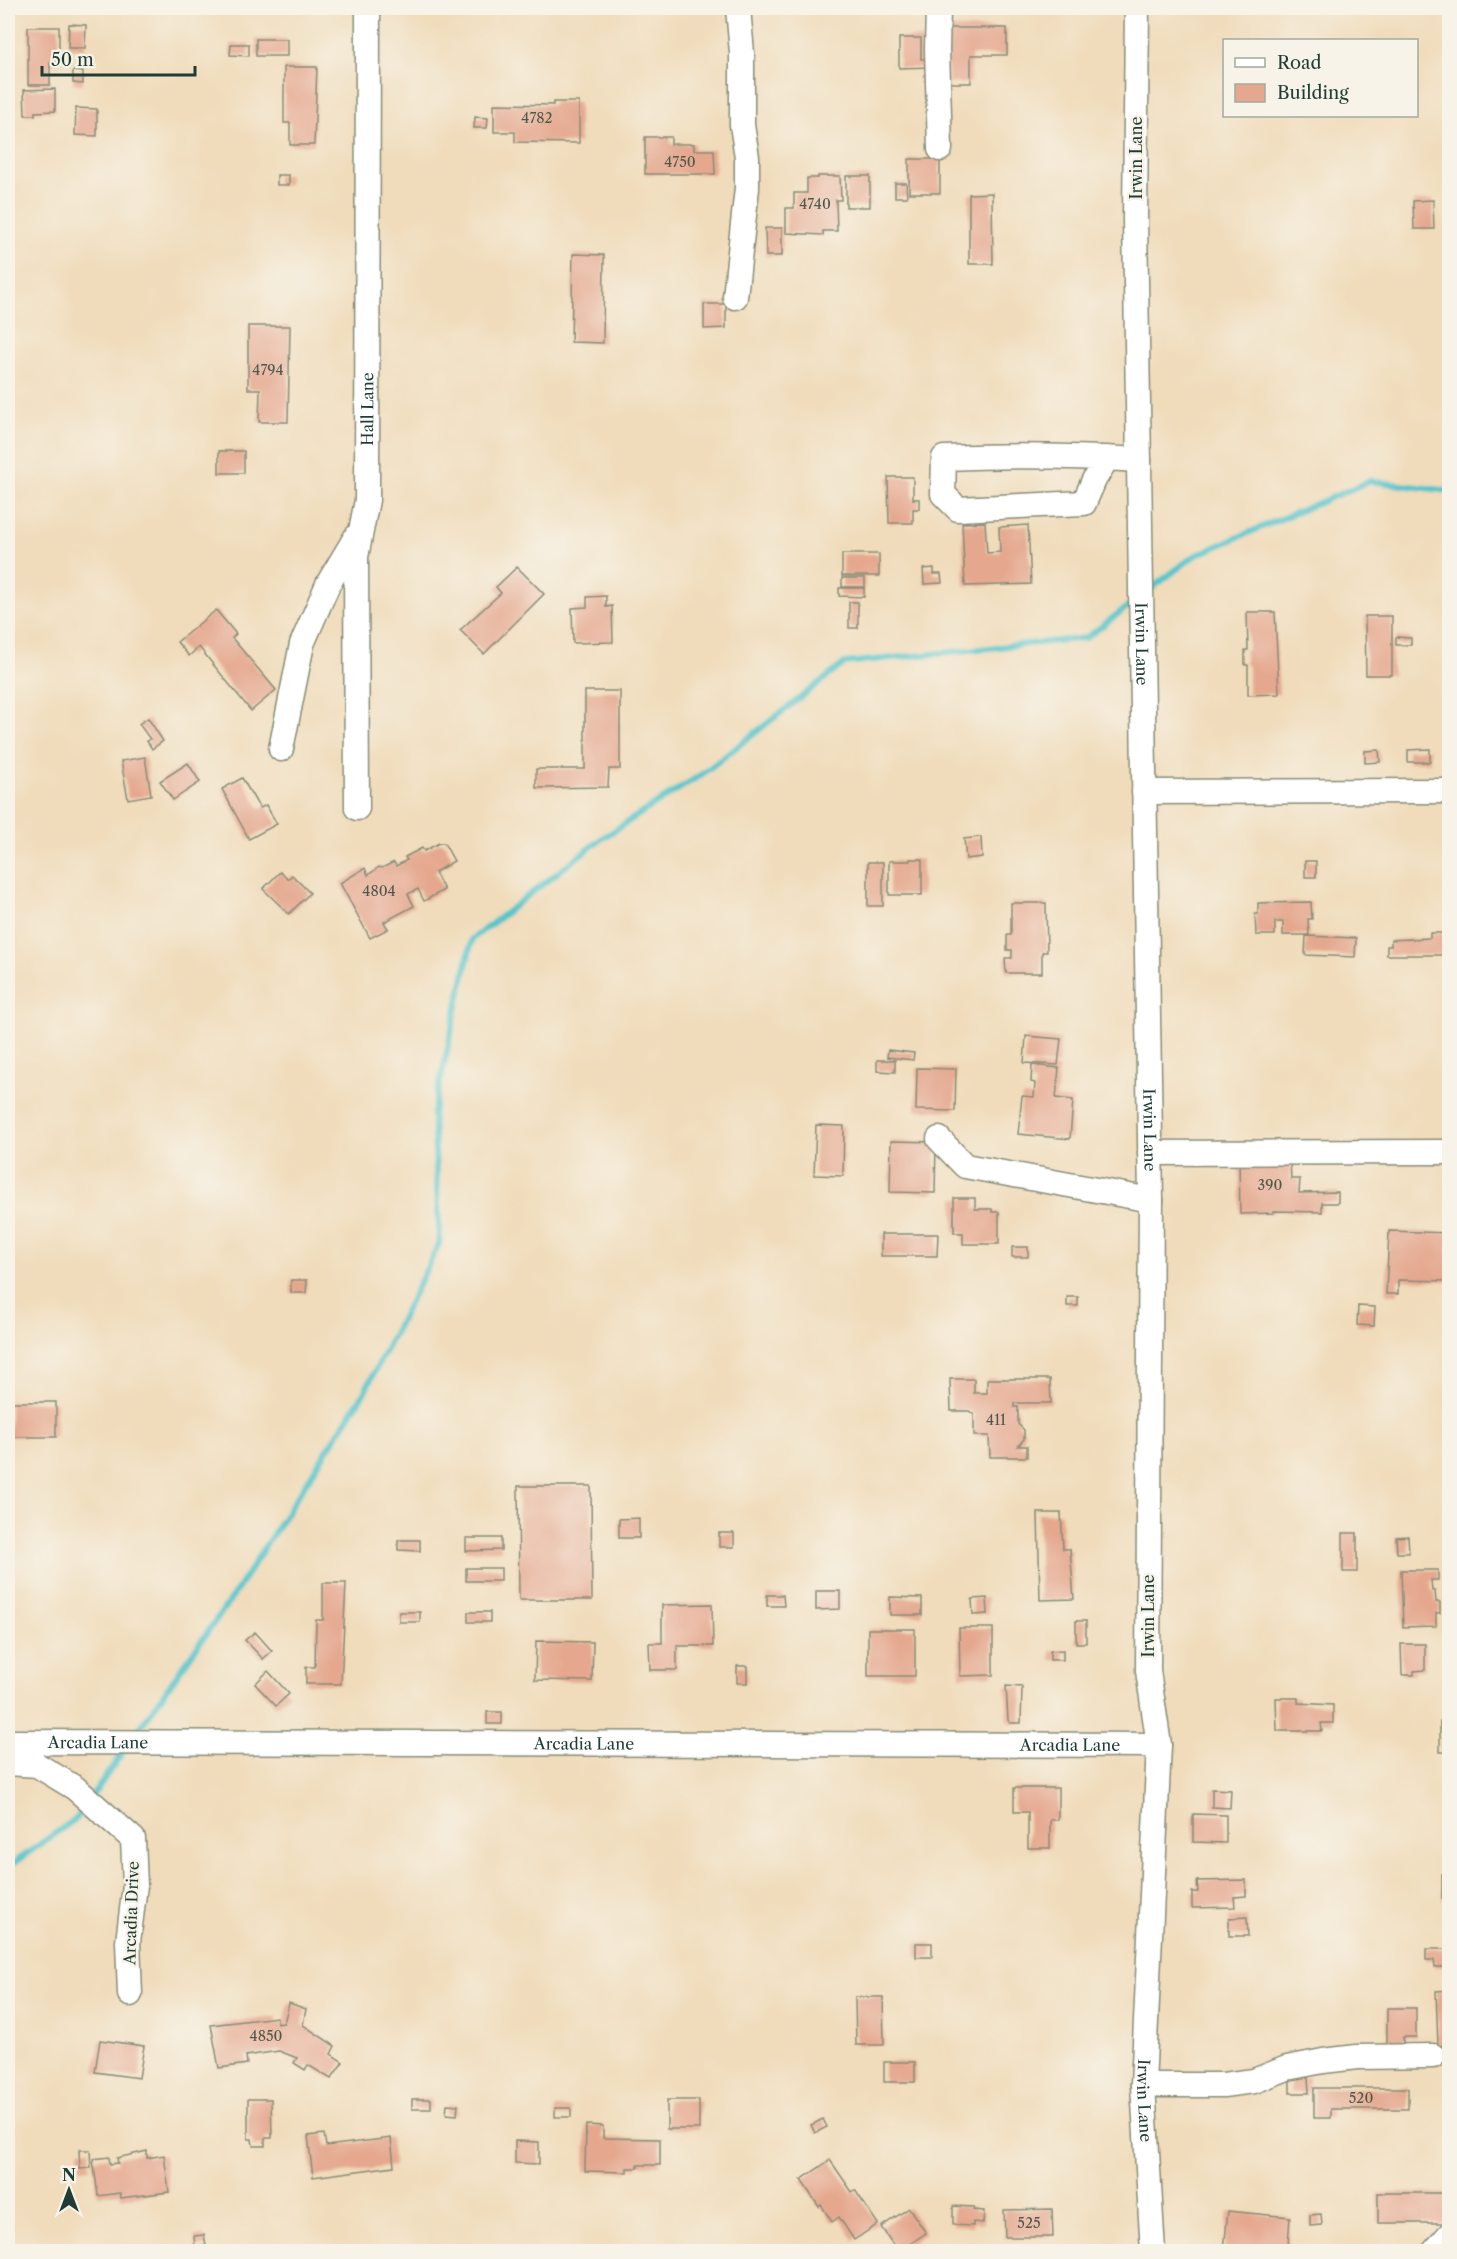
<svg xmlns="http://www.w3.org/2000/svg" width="1457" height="2259" font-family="'Libre Caslon Text',serif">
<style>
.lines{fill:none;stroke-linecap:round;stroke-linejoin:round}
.stream{stroke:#56c4cb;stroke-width:6}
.building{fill:#e5a88f}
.minor-casing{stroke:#888c77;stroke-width:27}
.minor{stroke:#fff;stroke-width:24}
.labels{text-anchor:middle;stroke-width:5;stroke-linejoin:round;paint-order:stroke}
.number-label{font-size:14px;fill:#50584b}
.street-label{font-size:16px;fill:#1f3d34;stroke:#f7f3e8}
</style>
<rect width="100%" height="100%" fill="#f7f3e8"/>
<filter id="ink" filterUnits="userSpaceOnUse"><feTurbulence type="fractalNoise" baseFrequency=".0167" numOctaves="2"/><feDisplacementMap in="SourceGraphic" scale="12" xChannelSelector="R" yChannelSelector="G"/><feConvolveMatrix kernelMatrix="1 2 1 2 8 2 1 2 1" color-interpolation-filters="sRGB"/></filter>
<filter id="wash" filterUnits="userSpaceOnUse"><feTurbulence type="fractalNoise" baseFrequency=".008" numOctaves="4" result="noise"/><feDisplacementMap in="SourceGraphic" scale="24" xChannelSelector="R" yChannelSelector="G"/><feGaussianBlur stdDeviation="1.35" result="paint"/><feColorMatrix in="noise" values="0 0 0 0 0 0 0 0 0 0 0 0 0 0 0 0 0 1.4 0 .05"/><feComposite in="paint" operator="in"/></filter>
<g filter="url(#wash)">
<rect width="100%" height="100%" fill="#f0dbba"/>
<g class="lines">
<g class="stream">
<path d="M 1148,591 L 1194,556 L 1370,481 L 1450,491"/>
<path d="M 134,1736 L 235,1593 L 364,1393 L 440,1242 L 433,1114 L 472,939 L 601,839 L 702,774 L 845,663 L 1086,638 L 1135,601"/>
<path d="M 93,1795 L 125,1749"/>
<path d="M 8,1867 L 77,1818 L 87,1804"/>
</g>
</g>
<g id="blocks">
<g class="building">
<path d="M 69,24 L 86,25 L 85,48 L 68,48 Z"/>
<path d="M 28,27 L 59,27 L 59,63 L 50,63 L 50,85 L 28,85 Z"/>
<path d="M 947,28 L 1007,28 L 1007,55 L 971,55 L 971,83 L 948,83 Z"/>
<path d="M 899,38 L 921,38 L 921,59 L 932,59 L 932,67 L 899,68 Z"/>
<rect x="256" y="39" width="31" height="17"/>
<path d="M 231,44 L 249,44 L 249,56 L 230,55 Z"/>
<path d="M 284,67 L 317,67 L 314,145 L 290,145 L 290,123 L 284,123 Z"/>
<path d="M 73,71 L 83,72 L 83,84 L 73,83 Z"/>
<path d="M 55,89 L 55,111 L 35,112 L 35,115 L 25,115 L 24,90 Z"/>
<path d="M 553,102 L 579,102 L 579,143 L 515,142 L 515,132 L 494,132 L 494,104 L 553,105 Z"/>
<path d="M 76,108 L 97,109 L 97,136 L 75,135 Z"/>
<path d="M 475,117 L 488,118 L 487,128 L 474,128 Z"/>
<path d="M 645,137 L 671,137 L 671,144 L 694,144 L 694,150 L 714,150 L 715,174 L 645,174 Z"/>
<rect x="909" y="159" width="31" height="34"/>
<rect x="277" y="175" width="12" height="10"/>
<path d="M 818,176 L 840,176 L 841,200 L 836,200 L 837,231 L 823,231 L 823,235 L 786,233 L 786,208 L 794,208 L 794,193 L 807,193 L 807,178 L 818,178 Z"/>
<rect x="846" y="176" width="24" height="31"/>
<path d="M 895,183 L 906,183 L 907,197 L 895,197 Z"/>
<path d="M 992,193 L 993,264 L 969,264 L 969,194 Z"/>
<path d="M 1433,200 L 1434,229 L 1414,229 L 1413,201 Z"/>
<path d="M 765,228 L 782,228 L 782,256 L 766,256 Z"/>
<path d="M 573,254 L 604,255 L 603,343 L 571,342 Z"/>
<path d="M 704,304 L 726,304 L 726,328 L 704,329 Z"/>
<path d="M 248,326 L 290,326 L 288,422 L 259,422 L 260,389 L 248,389 Z"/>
<rect x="219" y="451" width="25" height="22"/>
<path d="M 888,477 L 913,477 L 913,499 L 919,499 L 919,509 L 913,509 L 913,523 L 889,523 Z"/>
<path d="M 985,522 L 987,553 L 1000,552 L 999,527 L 1028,525 L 1031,584 L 965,586 L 962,523 Z"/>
<rect x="842" y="554" width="37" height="22"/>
<path d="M 517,567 L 544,594 L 484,654 L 460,630 L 501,593 L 496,587 Z"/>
<path d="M 934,568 L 934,574 L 941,574 L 942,583 L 924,584 L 923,569 Z"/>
<rect x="842" y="578" width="23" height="9"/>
<path d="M 839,588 L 864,588 L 864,597 L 839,596 Z"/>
<path d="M 606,596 L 606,607 L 612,606 L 613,642 L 573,643 L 572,608 L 587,607 L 587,597 Z"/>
<rect x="849" y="602" width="9" height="26"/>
<path d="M 216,610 L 236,634 L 232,638 L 276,690 L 251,711 L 199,647 L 189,656 L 177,642 Z"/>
<path d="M 1247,612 L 1275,612 L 1279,694 L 1248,695 L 1248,665 L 1245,665 L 1245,650 L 1248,650 Z"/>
<path d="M 1365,616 L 1392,616 L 1392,675 L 1366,675 Z"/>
<path d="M 1396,637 L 1411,638 L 1411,645 L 1396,645 Z"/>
<path d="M 585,691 L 620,691 L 620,769 L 609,769 L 608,787 L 536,788 L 536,769 L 585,769 Z"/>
<path d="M 148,718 L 163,741 L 152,749 L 147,741 L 150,739 L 139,724 Z"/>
<path d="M 1430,749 L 1430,762 L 1408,762 L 1408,750 Z"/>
<path d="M 1379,750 L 1380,762 L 1365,763 L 1365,751 Z"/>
<path d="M 145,757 L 151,795 L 128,799 L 121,761 Z"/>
<path d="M 188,763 L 200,782 L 173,800 L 160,781 Z"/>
<path d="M 242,778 L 256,802 L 260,808 L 266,805 L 277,824 L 249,839 L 222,789 Z"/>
<path d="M 981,837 L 982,857 L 966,859 L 964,839 Z"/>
<path d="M 439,843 L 444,843 L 454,861 L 435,872 L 444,890 L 424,901 L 418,889 L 408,894 L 414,906 L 384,922 L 388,929 L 370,938 L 340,883 L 365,868 L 368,875 L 379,867 L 382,868 L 394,862 L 396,866 L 407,860 L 405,857 L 422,848 L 424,851 Z"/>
<path d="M 910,859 L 922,859 L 922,895 L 889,895 L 889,861 L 910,861 Z"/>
<rect x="1305" y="861" width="11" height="16"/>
<rect x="868" y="862" width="15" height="44"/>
<path d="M 280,872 L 288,879 L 292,875 L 310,893 L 289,914 L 263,889 Z"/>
<path d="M 1311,902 L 1312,919 L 1308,919 L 1309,935 L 1283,935 L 1283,922 L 1275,922 L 1275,935 L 1256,935 L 1255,914 L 1258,914 L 1258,903 Z"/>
<path d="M 1011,903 L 1046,903 L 1047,952 L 1042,952 L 1042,973 L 1006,973 L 1005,958 L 1012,958 L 1012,950 L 1007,950 L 1007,935 L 1011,935 Z"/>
<path d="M 1430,933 L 1450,933 L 1450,955 L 1387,955 L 1387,946 L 1391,946 L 1391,940 L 1430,938 Z"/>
<path d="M 1306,936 L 1356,938 L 1355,957 L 1305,955 Z"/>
<path d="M 1026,1036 L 1061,1039 L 1058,1065 L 1024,1063 Z"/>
<path d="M 888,1050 L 914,1053 L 913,1060 L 887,1057 Z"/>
<path d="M 877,1060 L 895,1060 L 895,1072 L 877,1071 Z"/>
<path d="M 1032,1065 L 1059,1068 L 1056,1098 L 1073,1100 L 1070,1139 L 1018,1134 L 1022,1096 L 1034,1097 L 1035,1083 L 1031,1082 Z"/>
<path d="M 917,1068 L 956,1069 L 955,1111 L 916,1110 Z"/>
<path d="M 816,1125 L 844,1126 L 843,1176 L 814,1175 Z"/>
<path d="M 891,1141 L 936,1142 L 935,1193 L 890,1192 Z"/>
<path d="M 1239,1161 L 1290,1161 L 1291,1179 L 1300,1179 L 1299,1193 L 1338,1192 L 1338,1203 L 1322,1203 L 1322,1212 L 1274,1211 L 1274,1213 L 1240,1214 Z"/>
<path d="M 954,1198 L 975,1198 L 975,1209 L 992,1209 L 992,1212 L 999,1212 L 999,1244 L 963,1244 L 963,1233 L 954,1233 Z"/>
<path d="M 1389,1231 L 1450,1233 L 1450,1281 L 1398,1280 L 1398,1294 L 1386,1294 Z"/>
<path d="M 881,1234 L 938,1234 L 937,1256 L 881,1256 Z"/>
<rect x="1012" y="1247" width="16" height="10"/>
<path d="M 291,1280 L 307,1280 L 306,1293 L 291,1293 Z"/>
<rect x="1067" y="1297" width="11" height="9"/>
<path d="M 1358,1306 L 1375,1307 L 1374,1326 L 1357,1325 Z"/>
<path d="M 950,1379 L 974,1379 L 974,1393 L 987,1393 L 987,1379 L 1050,1379 L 1051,1403 L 1014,1403 L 1014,1407 L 1018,1407 L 1018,1424 L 1024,1430 L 1024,1439 L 1018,1446 L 1027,1446 L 1027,1457 L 990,1457 L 989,1436 L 974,1436 L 974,1415 L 969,1411 L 951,1411 Z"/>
<rect x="10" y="1402" width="46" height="35"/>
<path d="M 518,1486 L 591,1486 L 592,1600 L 519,1600 Z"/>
<path d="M 1038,1513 L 1061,1513 L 1063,1549 L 1070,1549 L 1074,1599 L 1040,1600 Z"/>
<path d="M 639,1518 L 639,1538 L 619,1538 L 619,1519 Z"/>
<rect x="719" y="1533" width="15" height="14"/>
<rect x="1343" y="1533" width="14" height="39"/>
<path d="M 1408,1536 L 1409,1553 L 1397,1553 L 1396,1537 Z"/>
<path d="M 466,1538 L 501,1538 L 501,1550 L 466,1551 Z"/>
<path d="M 398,1540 L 420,1540 L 420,1551 L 398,1550 Z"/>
<rect x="466" y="1568" width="35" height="13"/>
<path d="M 1401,1570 L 1438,1570 L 1438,1580 L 1431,1580 L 1432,1591 L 1435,1591 L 1436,1602 L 1440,1602 L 1440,1613 L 1436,1613 L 1436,1626 L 1403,1627 Z"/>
<path d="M 323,1583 L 346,1583 L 341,1684 L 306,1684 L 306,1667 L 315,1667 L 316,1620 L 323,1620 Z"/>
<path d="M 816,1591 L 840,1591 L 840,1609 L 816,1610 Z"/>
<path d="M 767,1595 L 783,1595 L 784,1606 L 767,1606 Z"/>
<path d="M 890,1597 L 922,1598 L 922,1615 L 890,1615 Z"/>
<path d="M 987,1598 L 988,1614 L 973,1615 L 972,1599 Z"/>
<path d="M 712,1604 L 713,1646 L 677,1646 L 677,1670 L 650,1670 L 649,1643 L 662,1643 L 662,1605 Z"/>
<rect x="399" y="1612" width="21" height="10"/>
<rect x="468" y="1612" width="22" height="10"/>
<rect x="1076" y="1621" width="10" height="22"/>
<path d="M 959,1628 L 993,1628 L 993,1675 L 960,1676 Z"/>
<rect x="868" y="1629" width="47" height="47"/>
<path d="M 255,1632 L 272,1651 L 263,1659 L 245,1640 Z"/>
<path d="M 536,1641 L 593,1642 L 592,1681 L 535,1680 Z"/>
<path d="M 1401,1644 L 1425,1644 L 1425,1670 L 1414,1671 L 1414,1675 L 1402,1675 Z"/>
<path d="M 1063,1650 L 1063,1660 L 1050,1660 L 1050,1651 Z"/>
<rect x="737" y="1666" width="10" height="17"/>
<path d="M 268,1671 L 289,1694 L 276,1706 L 255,1684 Z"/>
<path d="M 1006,1686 L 1022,1687 L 1021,1723 L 1010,1723 L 1008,1720 Z"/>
<path d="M 1276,1698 L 1298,1698 L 1298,1703 L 1333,1705 L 1333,1723 L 1321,1723 L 1322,1731 L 1277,1731 Z"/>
<rect x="487" y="1712" width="15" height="12"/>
<rect x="1440" y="1721" width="10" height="31"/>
<path d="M 1014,1788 L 1058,1788 L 1058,1820 L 1050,1820 L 1050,1848 L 1028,1848 L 1028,1812 L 1014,1812 Z"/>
<path d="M 1212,1789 L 1231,1790 L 1230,1808 L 1212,1807 Z"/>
<path d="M 1193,1814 L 1226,1815 L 1226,1843 L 1193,1842 Z"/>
<rect x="1442" y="1874" width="8" height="25"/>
<path d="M 1246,1880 L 1246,1896 L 1234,1897 L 1235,1907 L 1192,1908 L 1192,1892 L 1198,1892 L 1197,1881 Z"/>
<path d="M 1247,1917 L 1248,1936 L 1229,1936 L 1229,1918 Z"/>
<rect x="916" y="1943" width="16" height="14"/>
<path d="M 1426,1949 L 1450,1949 L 1450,1967 L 1435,1967 L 1434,1960 L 1426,1960 Z"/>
<path d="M 1450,1990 L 1450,2045 L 1438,2046 L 1436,1991 Z"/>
<path d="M 855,1997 L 883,1997 L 884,2045 L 856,2045 Z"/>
<path d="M 289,2003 L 306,2009 L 303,2025 L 335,2046 L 331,2054 L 343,2062 L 331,2079 L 308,2065 L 305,2070 L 294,2063 L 297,2058 L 279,2051 L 246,2056 L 247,2064 L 219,2068 L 211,2025 L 277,2017 L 277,2024 L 284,2023 Z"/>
<path d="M 1387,2008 L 1416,2008 L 1416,2037 L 1403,2037 L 1403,2044 L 1387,2044 Z"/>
<path d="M 100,2040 L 144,2046 L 139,2078 L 95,2072 Z"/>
<rect x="884" y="2062" width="31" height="20"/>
<path d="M 1290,2077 L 1308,2077 L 1309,2093 L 1290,2093 Z"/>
<path d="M 1314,2088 L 1408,2088 L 1408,2109 L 1331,2109 L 1331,2118 L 1314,2118 Z"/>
<path d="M 248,2099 L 271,2099 L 272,2138 L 265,2138 L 265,2146 L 253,2146 L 252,2139 L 248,2139 Z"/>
<rect x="412" y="2099" width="19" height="10"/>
<rect x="667" y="2100" width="32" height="29"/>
<path d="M 447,2104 L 458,2105 L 457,2115 L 446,2114 Z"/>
<rect x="555" y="2108" width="16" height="9"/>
<path d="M 823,2119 L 827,2127 L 815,2133 L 811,2125 Z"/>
<path d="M 586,2125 L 603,2126 L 603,2138 L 660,2139 L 660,2165 L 638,2165 L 638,2168 L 627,2168 L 627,2172 L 585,2171 Z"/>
<path d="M 324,2134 L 326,2146 L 391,2138 L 394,2166 L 313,2177 L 308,2136 Z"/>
<path d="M 515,2141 L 539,2142 L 539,2164 L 515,2163 Z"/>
<path d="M 79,2150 L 90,2150 L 91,2168 L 80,2169 Z"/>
<path d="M 147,2151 L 147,2158 L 164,2155 L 169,2192 L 121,2198 L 120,2193 L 98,2196 L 93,2159 L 109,2157 L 110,2164 L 118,2163 L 117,2158 Z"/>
<path d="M 830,2160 L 852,2192 L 855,2190 L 878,2224 L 854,2240 L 839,2217 L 832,2222 L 821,2205 L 819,2207 L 801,2180 Z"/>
<path d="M 1447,2189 L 1450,2189 L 1450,2223 L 1378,2223 L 1378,2193 L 1447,2193 Z"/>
<path d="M 953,2206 L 974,2207 L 973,2210 L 984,2211 L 983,2223 L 973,2222 L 973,2226 L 953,2225 Z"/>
<path d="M 909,2208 L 926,2233 L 898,2252 L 881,2227 Z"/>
<path d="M 1052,2209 L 1053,2237 L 1005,2237 L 1004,2210 Z"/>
<path d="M 1228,2211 L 1290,2217 L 1288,2245 L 1274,2244 L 1273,2252 L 1224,2249 Z"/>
<path d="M 1321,2214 L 1322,2225 L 1310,2226 L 1310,2215 Z"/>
<path d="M 204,2235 L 206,2246 L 195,2247 L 194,2236 Z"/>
</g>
</g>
</g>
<g filter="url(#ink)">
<use href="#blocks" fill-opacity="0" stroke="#888c77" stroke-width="1.5"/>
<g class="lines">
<g class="minor-casing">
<g id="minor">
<path d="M 938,8 L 937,49 L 940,149"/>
<path id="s1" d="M 1137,8 L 1135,219 L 1151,1200 L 1148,1671 L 1159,1745 L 1143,2085 L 1153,2252"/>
<path d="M 735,297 L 747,188 L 747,157 L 742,125 L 742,53 L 738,8"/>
<path d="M 1107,458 L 1094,480 L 1084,503 L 958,509 L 943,494 L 944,458 C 1009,455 1074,456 1139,460"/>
<path d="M 281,749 L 302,644 L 328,584 L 356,537"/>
<path d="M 1144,792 L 1450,791"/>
<path id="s2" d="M 357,808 L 356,557 L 367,500 L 368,8"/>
<path d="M 939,1139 L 965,1166 L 1151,1200"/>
<path d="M 1150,1153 L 1450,1152"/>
<path id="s3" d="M 8,1742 L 1159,1745"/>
<path d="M 8,1763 L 37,1765 L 75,1788 L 133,1839 L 135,1885 L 128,1942 L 130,1994"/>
<path d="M 1143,2085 L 1223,2085 L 1254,2081 L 1287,2068 L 1323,2061 L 1357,2057 L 1433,2056"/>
<path d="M 1434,2252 L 1450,2234"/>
</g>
</g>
<use href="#minor" class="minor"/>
</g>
</g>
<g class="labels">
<g class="number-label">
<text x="537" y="123">4782</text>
<text x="680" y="167">4750</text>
<text x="815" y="209">4740</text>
<text x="268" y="375">4794</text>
<text x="379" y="896">4804</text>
<text x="1270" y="1190">390</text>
<text x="996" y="1425">411</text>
<text x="266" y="2041">4850</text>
<text x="1361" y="2103">520</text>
<text x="1029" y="2228">525</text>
</g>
<g class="street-label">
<text transform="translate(1136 158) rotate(-90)" y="6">Irwin Lane</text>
<text dy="6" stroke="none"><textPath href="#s2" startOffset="400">Hall Lane</textPath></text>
<text dy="6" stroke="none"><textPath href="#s1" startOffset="636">Irwin Lane</textPath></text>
<text dy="6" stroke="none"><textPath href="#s1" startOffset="1122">Irwin Lane</textPath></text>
<text transform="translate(1148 1616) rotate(-90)" y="6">Irwin Lane</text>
<text dy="6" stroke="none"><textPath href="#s3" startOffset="90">Arcadia Lane</textPath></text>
<text dy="6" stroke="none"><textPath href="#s3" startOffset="576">Arcadia Lane</textPath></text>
<text dy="6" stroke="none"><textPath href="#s3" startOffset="1062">Arcadia Lane</textPath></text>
<text transform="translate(131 1913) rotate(-88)" y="6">Arcadia Drive</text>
<text dy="6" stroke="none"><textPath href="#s1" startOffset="2094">Irwin Lane</textPath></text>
</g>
</g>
<rect width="1457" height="2259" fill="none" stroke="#f7f3e8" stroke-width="30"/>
<rect x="1223" y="39" width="195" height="78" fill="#f7f3e8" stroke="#a1aaa0" stroke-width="1.5"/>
<rect x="1235" y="58" width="30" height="9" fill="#ffffff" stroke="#a1aaa0" stroke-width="1.5"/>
<text x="1277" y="69" font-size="18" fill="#1f3d34">Road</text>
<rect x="1235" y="84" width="30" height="18" fill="#e5a88f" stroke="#a1aaa0" stroke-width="1.5"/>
<text x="1277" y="99" font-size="18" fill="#1f3d34">Building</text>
<g transform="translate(69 2190)" stroke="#f7f3e8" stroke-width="4.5" paint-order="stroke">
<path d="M0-4.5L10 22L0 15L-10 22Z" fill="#1f3d34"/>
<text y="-9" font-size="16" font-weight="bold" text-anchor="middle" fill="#1f3d34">N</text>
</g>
<path d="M42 66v9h153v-9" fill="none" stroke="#1f3d34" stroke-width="3"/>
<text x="51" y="66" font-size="18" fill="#1f3d34" stroke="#f7f3e8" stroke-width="4.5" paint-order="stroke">50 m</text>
</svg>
